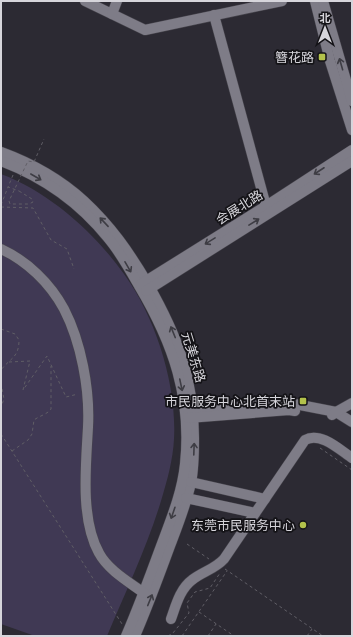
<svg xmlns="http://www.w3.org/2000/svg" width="353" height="637" font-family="Karla,'Noto Sans SC',sans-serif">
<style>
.green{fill:#403954}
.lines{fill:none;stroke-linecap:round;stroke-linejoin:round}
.minor-casing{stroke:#47454d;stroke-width:11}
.path{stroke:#605e66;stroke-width:1;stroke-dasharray:3 3;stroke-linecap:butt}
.minor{stroke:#7e7c87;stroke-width:10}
.path-bridge{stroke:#605e66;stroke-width:1;stroke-dasharray:3 3;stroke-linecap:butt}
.oneway{stroke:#3e3d44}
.poi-dot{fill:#b3c24b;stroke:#141317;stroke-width:1.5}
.labels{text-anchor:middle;stroke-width:3.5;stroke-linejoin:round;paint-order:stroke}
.poi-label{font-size:13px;fill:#d6d5db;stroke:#141317;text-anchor:end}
.street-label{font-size:13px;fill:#d6d5db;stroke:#141317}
</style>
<rect width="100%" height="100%" fill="#2c2a33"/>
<path class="green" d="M 1,174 C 49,192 94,232 124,274 C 156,318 177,385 174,439 C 173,460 167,481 161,501 C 147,547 126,591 107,636 L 35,636 L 1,624 Z"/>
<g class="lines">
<g class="minor-casing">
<g id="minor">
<path d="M 85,1 L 145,30 L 282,1"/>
<path d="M 315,1 L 330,61 L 352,130"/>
<path d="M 323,1 L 352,101"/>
<path d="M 112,14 L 117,1"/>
<path d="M 214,15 L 266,206"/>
<path d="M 1,152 C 31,163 60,179 84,201 C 111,226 129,252 148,284 C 177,335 194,378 194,438 C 194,453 194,468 191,483 C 186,505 178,525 170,546 C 159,576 148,606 135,636"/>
<path d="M 1,161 C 43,177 80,203 108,238 C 120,252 130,270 139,286 C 173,343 192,398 185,464 C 182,493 171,519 161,546 C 150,576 139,606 126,636"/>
<path d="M 1,249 C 27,261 50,283 64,309 C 81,342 90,389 88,427 C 86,465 80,519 99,553 C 108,570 129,582 144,593"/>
<path d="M 141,284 L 266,206 L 352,150"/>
<path d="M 146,291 L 352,161"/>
<path d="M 188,411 L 290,403 L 336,412 L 352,422"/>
<path d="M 332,415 L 336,412 L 352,403"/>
<path d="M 188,418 L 289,410 L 295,411"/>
<path d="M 191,482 L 265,499"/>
<path d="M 186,498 L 255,513"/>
<path d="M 171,619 C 176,605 180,589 192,580 C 202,572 215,569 224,559 L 305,440 C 320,431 340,450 352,458"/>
</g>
</g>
<g class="path">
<path d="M 13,175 L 8,187 L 19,191"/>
<path d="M 1,205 L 8,187"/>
<path d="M 1,207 L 33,208 L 51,240 L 67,249 L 74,269"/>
<path d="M 1,329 L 15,334 L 19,340 C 19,358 10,358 1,370"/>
<path d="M 9,362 L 30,361 L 23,390 L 47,356 L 66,397 L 78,394"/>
<path d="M 1,383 L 4,399 L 1,407"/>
<path d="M 1,434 L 122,624"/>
<path d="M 320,448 L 352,470"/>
<path d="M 12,451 L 28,440 L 32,434 L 34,420 C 39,416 48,414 51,409 L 51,366"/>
<path d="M 187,544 L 209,559"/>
<path d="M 225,569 L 323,636"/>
<path d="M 199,612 L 234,636"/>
<path d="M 168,636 L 173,633 L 189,613 L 187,603 L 195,592 L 210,588 L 220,573"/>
<path d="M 182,636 L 227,571"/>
<path d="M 208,636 L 216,624"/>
<path d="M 279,636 L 280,636"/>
<path d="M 307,636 L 312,629"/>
</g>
<use href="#minor" class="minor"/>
<path class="path-bridge" d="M 19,191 L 32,199 L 33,202 L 29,204 L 10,204 L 9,201 L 28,161 L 34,162 L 44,139"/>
</g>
<defs><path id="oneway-shaft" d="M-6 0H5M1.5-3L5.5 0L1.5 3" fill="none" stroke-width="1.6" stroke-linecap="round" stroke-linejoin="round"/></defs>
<g class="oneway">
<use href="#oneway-shaft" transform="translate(341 64) rotate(-106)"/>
<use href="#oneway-shaft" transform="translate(319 171) rotate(147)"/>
<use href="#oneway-shaft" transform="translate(36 177) rotate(30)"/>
<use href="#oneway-shaft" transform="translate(104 222) rotate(-133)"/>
<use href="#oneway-shaft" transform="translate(254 222) rotate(-32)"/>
<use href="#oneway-shaft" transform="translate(210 241) rotate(148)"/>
<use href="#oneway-shaft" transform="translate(128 267) rotate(60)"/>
<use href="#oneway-shaft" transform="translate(173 332) rotate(-112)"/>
<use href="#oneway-shaft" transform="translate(181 385) rotate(78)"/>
<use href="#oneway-shaft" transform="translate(194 449) rotate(-88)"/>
<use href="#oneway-shaft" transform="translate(173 513) rotate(109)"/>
<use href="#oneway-shaft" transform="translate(150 600) rotate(-68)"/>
</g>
<g class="poi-dot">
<rect x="318" y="53" width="8" height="8" rx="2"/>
<rect x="299" y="397" width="8" height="8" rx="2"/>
<circle cx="303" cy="525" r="4"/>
</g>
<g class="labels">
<g class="poi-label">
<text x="314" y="62">簪花路</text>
<text x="295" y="406">市民服务中心北首末站</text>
<text x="295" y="530">东莞市民服务中心</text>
</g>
<g class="street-label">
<text transform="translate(239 207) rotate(-32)" y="5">会展北路</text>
<text transform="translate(194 357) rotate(73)" y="5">元美东路</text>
</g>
</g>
<rect width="353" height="637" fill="none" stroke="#d6d5db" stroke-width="4"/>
<g transform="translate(325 28)" stroke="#141317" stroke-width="3" paint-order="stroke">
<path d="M0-3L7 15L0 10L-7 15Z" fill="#d6d5db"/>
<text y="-6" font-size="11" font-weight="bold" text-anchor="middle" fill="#d6d5db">北</text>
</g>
</svg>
